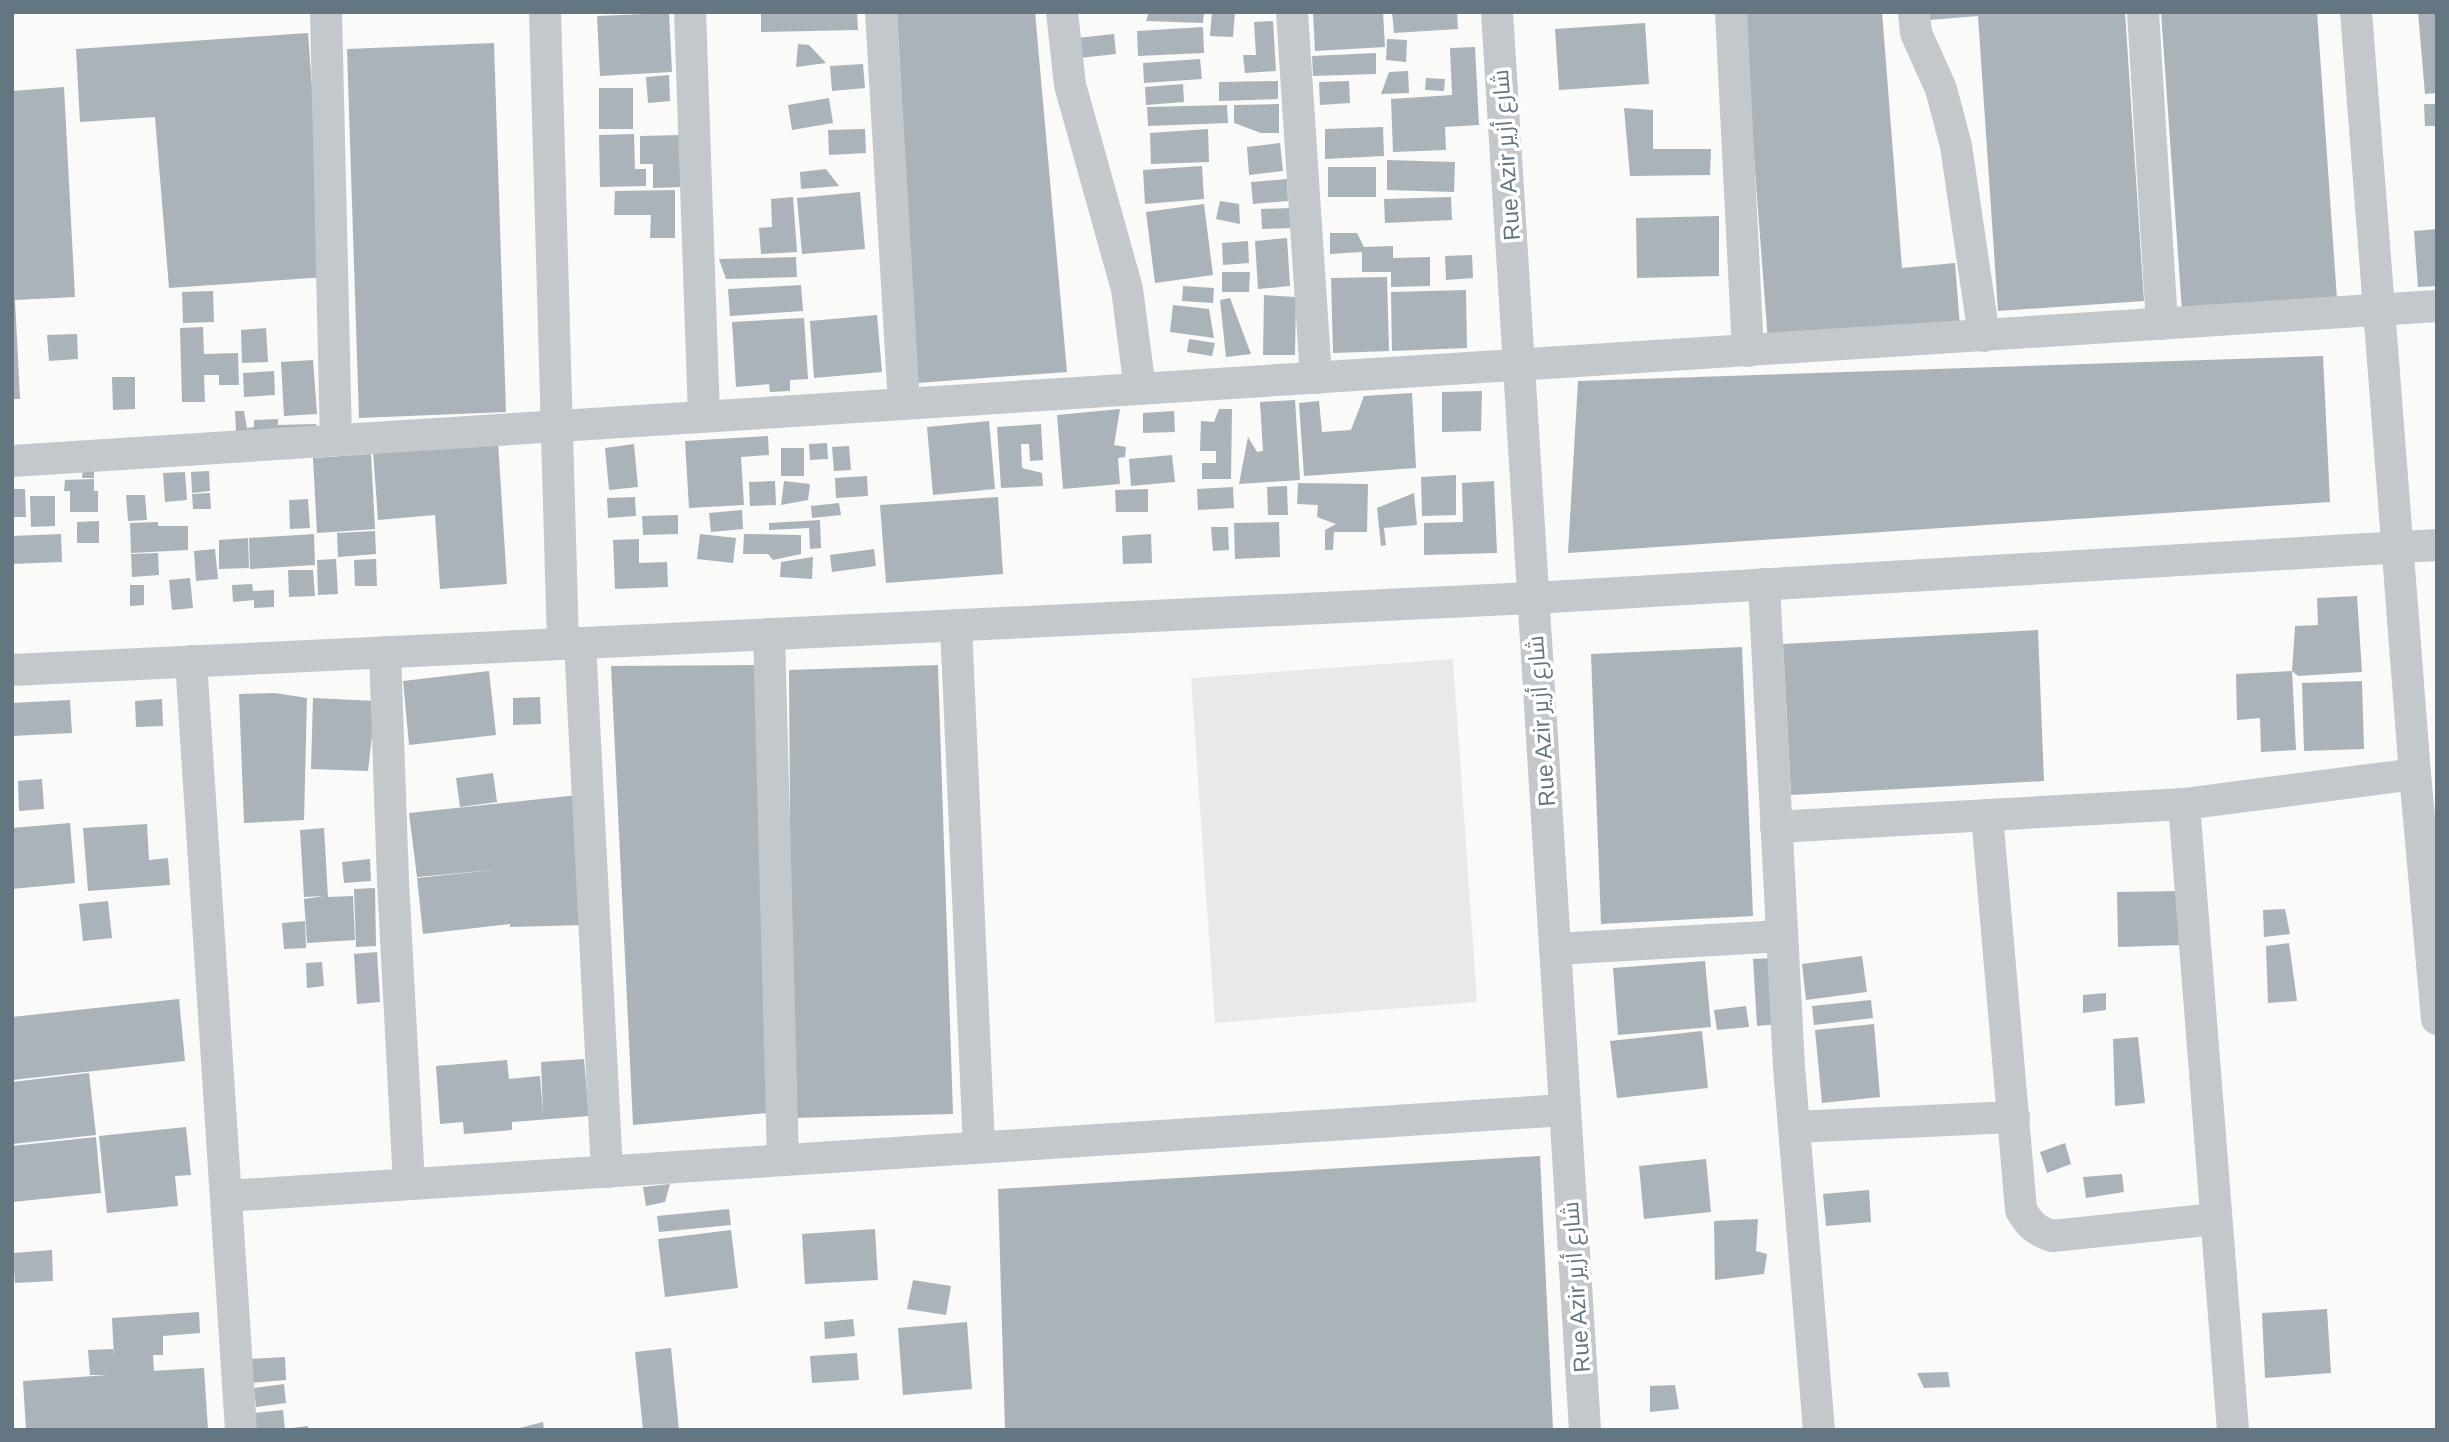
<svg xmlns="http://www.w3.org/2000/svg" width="2449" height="1442" font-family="Arial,Cairo,sans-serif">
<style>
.built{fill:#e8e9e9}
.building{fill:#aab3b9}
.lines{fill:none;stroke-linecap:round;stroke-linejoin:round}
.minor{stroke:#c3c8cc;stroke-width:32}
.labels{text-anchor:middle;stroke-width:7;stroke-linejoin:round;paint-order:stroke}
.street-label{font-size:23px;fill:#657683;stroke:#fff}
</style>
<rect width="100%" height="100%" fill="#fafaf8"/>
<path class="built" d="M 1453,659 L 1477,1002 L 1215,1023 L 1191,678 Z"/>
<g class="building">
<path d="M 761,12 L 857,12 L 858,30 L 761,32 Z"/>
<path d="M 897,12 L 1035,12 L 1067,372 L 917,383 Z"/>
<path d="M 1149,12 L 1204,12 L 1203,23 L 1146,21 Z"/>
<path d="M 1212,12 L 1235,12 L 1233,37 L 1210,36 Z"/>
<path d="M 1313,12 L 1383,12 L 1385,47 L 1315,51 Z"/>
<path d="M 1392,12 L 1457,12 L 1458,29 L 1394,33 Z"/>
<path d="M 1743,12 L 1882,12 L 1902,268 L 1955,263 L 1960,327 L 1768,342 Z"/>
<path d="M 1929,12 L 2125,12 L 2144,301 L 1998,311 L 1978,16 L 1929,20 Z"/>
<path d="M 2161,12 L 2317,12 L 2337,299 L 2182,311 Z"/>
<path d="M 2418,12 L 2437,12 L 2437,93 L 2425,94 Z"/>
<path d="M 669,13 L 672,72 L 600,76 L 597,16 Z"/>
<path d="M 1273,21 L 1276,71 L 1245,73 L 1243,55 L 1256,55 L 1254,22 Z"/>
<path d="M 1645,23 L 1649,84 L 1559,90 L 1555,29 Z"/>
<path d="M 1203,27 L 1204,53 L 1138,56 L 1137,31 Z"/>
<path d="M 308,33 L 326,277 L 169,288 L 155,117 L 80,122 L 76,49 Z"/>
<path d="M 1114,34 L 1116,54 L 1079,58 L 1077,38 Z"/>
<path d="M 1387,39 L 1407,40 L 1406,62 L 1386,60 Z"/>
<path d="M 494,43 L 506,412 L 359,418 L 347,49 Z"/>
<path d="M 798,44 L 809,45 L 826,63 L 796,67 Z"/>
<path d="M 1475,47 L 1479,125 L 1445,127 L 1446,150 L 1393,152 L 1391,99 L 1452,95 L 1450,48 Z"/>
<path d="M 1376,53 L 1376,74 L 1313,76 L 1312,56 Z"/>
<path d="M 1200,59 L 1202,79 L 1144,83 L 1143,63 Z"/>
<path d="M 863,64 L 865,88 L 832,91 L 830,66 Z"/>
<path d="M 1408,71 L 1409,93 L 1381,94 L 1389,72 Z"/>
<path d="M 669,75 L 670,101 L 648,103 L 646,77 Z"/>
<path d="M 1426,78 L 1445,79 L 1444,91 L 1425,90 Z"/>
<path d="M 1278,81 L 1278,99 L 1219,101 L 1219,82 Z"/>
<path d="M 1349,81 L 1350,103 L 1320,105 L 1319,82 Z"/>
<path d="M 1183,84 L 1184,102 L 1146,105 L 1145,87 Z"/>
<path d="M 64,87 L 75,297 L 15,300 L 20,399 L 12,399 L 12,91 Z"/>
<rect x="599" y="88" width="34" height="41"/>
<path d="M 829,98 L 833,123 L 792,130 L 788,105 Z"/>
<path d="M 1279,104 L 1279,133 L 1261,133 L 1234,123 L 1234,105 Z"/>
<path d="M 2424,104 L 2437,104 L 2437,126 L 2425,126 Z"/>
<path d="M 1227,105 L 1228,123 L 1148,126 L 1147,107 Z"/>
<path d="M 1624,108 L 1653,110 L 1653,149 L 1711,149 L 1710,175 L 1630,176 Z"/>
<path d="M 1383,127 L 1384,156 L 1325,159 L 1325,129 Z"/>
<path d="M 865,129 L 866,153 L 829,155 L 828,130 Z"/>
<path d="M 1208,129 L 1209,162 L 1151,164 L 1150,133 Z"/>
<path d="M 634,134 L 635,169 L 646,169 L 646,186 L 600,187 L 599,135 Z"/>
<path d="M 681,135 L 682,187 L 653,188 L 653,164 L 640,164 L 640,136 Z"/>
<path d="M 1280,143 L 1283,171 L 1249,175 L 1247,147 Z"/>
<path d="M 1387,160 L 1455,162 L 1454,192 L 1387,190 Z"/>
<path d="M 1202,166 L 1204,199 L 1145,204 L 1143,170 Z"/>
<rect x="1328" y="167" width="48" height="30"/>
<path d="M 826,169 L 839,186 L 801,189 L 800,172 Z"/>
<path d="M 1287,179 L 1288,201 L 1253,204 L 1251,182 Z"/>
<path d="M 675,190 L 675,238 L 650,238 L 651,215 L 614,215 L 615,191 Z"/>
<path d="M 860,192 L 865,249 L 802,254 L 797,198 Z"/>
<path d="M 793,197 L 797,252 L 761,254 L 759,228 L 772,227 L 771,199 Z"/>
<path d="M 1451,197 L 1452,220 L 1385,223 L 1384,199 Z"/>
<path d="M 1220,201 L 1239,204 L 1240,224 L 1216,219 Z"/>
<path d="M 1204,204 L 1213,275 L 1155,283 L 1146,212 Z"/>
<path d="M 1290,208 L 1291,228 L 1262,229 L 1261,209 Z"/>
<path d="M 1719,216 L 1719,276 L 1637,278 L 1636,218 Z"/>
<path d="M 2437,229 L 2437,286 L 2418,287 L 2414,231 Z"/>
<path d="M 1330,233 L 1357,233 L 1364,247 L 1393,246 L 1393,258 L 1430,257 L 1430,286 L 1391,287 L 1391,272 L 1362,272 L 1362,252 L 1330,254 Z"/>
<path d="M 1287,238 L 1290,286 L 1258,289 L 1255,241 Z"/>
<path d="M 1248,241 L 1249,263 L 1223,265 L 1222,243 Z"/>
<path d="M 1472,255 L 1473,278 L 1446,280 L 1445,256 Z"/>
<path d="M 796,257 L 797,277 L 726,279 L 719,259 Z"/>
<path d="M 1222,272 L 1250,272 L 1249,292 L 1222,292 Z"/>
<path d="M 1387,277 L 1389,351 L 1333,353 L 1331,278 Z"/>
<path d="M 801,285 L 803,311 L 730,316 L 728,289 Z"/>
<path d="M 1183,286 L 1214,288 L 1213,303 L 1182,301 Z"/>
<path d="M 1466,290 L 1467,348 L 1392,351 L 1391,292 Z"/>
<path d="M 213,291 L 214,322 L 183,323 L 182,292 Z"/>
<path d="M 1264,295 L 1296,297 L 1295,355 L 1263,355 Z"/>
<path d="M 1230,298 L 1251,354 L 1226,357 L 1220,300 Z"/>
<path d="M 1173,305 L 1209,309 L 1214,338 L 1170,332 Z"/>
<path d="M 877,315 L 882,372 L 814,378 L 810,321 Z"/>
<path d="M 804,318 L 808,379 L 790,380 L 790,391 L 770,392 L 769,384 L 736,387 L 732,322 Z"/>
<path d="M 203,327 L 204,354 L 238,353 L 239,385 L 219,385 L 219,375 L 204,375 L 205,402 L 182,402 L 180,328 Z"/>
<path d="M 266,328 L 268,362 L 242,363 L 241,330 Z"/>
<path d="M 77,334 L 78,359 L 49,361 L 47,335 Z"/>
<path d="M 1189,339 L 1215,343 L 1212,356 L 1187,352 Z"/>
<path d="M 2323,356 L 2330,502 L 1568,553 L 1578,381 Z"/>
<path d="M 313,360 L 317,414 L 284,416 L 281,362 Z"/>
<path d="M 274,371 L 275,395 L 244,397 L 243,373 Z"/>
<path d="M 112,377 L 135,377 L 135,409 L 113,410 Z"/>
<path d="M 1482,391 L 1481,431 L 1442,432 L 1442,392 Z"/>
<path d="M 1412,393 L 1416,468 L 1304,476 L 1299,403 L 1319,401 L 1322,432 L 1351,430 L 1364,396 Z"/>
<path d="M 1295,400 L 1300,480 L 1239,484 L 1248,437 L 1257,452 L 1263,451 L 1260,402 Z"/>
<path d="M 1120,409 L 1114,445 L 1126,447 L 1125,457 L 1118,458 L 1120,484 L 1063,489 L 1057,415 Z"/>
<path d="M 1219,409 L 1232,409 L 1231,479 L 1202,479 L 1202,463 L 1216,463 L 1216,451 L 1200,451 L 1201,421 L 1214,422 Z"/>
<path d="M 235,411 L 244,411 L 247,428 L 254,427 L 254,420 L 278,419 L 278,425 L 316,424 L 316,433 L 236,431 Z"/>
<path d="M 1174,411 L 1175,432 L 1143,433 L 1143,413 Z"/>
<path d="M 989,421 L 995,489 L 933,495 L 927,427 Z"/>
<path d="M 1041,424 L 1043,460 L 1030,461 L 1029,444 L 1021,444 L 1022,468 L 1042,473 L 1043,486 L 1001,488 L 997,427 Z"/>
<path d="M 768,436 L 769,455 L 741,457 L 744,505 L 689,508 L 685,441 Z"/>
<path d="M 498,442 L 507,584 L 440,589 L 435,515 L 378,520 L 373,451 Z"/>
<path d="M 827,443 L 828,459 L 810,460 L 809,444 Z"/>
<path d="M 634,444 L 638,487 L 609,490 L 605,448 Z"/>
<path d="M 849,446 L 851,470 L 834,471 L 832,447 Z"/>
<rect x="781" y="448" width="23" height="28"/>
<path d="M 371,454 L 375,529 L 317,533 L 313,458 Z"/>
<path d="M 1172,455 L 1175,482 L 1131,486 L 1129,459 Z"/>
<path d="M 83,467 L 94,467 L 94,478 L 82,478 Z"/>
<path d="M 209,471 L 210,491 L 192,493 L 191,472 Z"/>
<path d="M 185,472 L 187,500 L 165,502 L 163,473 Z"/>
<path d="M 1456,475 L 1456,515 L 1422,516 L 1421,477 Z"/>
<path d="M 867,476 L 868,496 L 836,498 L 835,478 Z"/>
<path d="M 94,479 L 94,491 L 98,491 L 98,512 L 70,512 L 70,491 L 64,491 L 65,480 Z"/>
<path d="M 775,481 L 776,505 L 750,506 L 749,482 Z"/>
<path d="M 784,481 L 810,484 L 808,500 L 781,505 Z"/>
<path d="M 1494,481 L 1497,553 L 1424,555 L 1424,523 L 1463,522 L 1462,483 Z"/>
<path d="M 1298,483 L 1368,484 L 1367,532 L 1334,532 L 1333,550 L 1325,550 L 1325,530 L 1336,524 L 1317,517 L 1318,505 L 1297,504 Z"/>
<path d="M 1287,486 L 1288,515 L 1268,515 L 1267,487 Z"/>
<path d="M 1233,487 L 1234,508 L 1198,510 L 1197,489 Z"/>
<path d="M 12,489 L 25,489 L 26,517 L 12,517 Z"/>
<path d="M 1148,489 L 1148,512 L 1116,512 L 1115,490 Z"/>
<path d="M 210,493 L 211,509 L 193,509 L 192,494 Z"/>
<path d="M 1414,493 L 1417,525 L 1384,528 L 1386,545 L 1381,546 L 1377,508 Z"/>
<path d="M 126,495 L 145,495 L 147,520 L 128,521 Z"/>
<path d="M 30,496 L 55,496 L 55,526 L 31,527 Z"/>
<path d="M 635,497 L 636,516 L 608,518 L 607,498 Z"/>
<path d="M 998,497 L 1003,574 L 886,583 L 880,505 Z"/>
<path d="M 308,499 L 310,528 L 290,529 L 289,500 Z"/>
<path d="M 839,503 L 841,515 L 812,518 L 811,506 Z"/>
<path d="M 742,510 L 743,529 L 711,532 L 709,513 Z"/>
<path d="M 678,515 L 678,534 L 643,535 L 642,516 Z"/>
<path d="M 820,520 L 821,548 L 810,549 L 809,528 L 769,530 L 769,523 Z"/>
<path d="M 99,521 L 99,543 L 77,543 L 77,522 Z"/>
<path d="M 158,522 L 158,526 L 188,526 L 188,550 L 131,553 L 130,523 Z"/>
<path d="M 1279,522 L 1280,557 L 1235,559 L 1234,523 Z"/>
<path d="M 1211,527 L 1228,527 L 1229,550 L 1213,551 Z"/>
<path d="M 375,531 L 376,554 L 338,557 L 337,533 Z"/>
<path d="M 61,534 L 62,562 L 12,564 L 12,536 Z"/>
<path d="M 314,534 L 315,565 L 250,569 L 249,538 Z"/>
<path d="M 700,534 L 736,538 L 733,563 L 697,559 Z"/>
<path d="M 744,534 L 801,535 L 801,554 L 773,560 L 768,554 L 743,554 Z"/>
<path d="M 1151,534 L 1152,563 L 1123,564 L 1122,536 Z"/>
<path d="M 248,538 L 249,568 L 219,569 L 219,540 Z"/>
<path d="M 639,539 L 639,563 L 667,562 L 668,587 L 615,589 L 613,540 Z"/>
<path d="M 215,549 L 218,579 L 196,581 L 194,551 Z"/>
<path d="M 874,549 L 876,566 L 832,572 L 830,555 Z"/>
<path d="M 158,553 L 159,575 L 132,577 L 131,554 Z"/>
<path d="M 813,557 L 812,579 L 780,577 L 781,562 Z"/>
<path d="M 336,559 L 338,594 L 318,595 L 317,560 Z"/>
<path d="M 376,559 L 377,586 L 355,586 L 354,560 Z"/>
<path d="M 288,570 L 313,570 L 315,596 L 289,597 Z"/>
<path d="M 190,578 L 193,608 L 172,610 L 169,580 Z"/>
<path d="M 252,584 L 253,591 L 274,590 L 274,607 L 254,608 L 254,600 L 233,602 L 232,585 Z"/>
<path d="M 130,585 L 144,585 L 144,605 L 130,606 Z"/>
<path d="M 2357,596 L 2362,672 L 2298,676 L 2292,671 L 2296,750 L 2261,752 L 2260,718 L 2237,720 L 2236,674 L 2292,671 L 2295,626 L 2318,625 L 2317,598 Z"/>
<path d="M 2038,630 L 2044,781 L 1791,795 L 1783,644 Z"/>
<path d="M 1742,647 L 1753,916 L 1601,924 L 1591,654 Z"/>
<path d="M 756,665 L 768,1113 L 633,1125 L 611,666 Z"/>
<path d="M 938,665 L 953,1114 L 792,1118 L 789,670 Z"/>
<path d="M 489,671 L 496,735 L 409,745 L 403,681 Z"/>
<path d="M 2362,681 L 2364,749 L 2304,751 L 2302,683 Z"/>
<path d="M 275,693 L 307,698 L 304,820 L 244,823 L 239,694 Z"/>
<path d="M 540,697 L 541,724 L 513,725 L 513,698 Z"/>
<path d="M 313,698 L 376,701 L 368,771 L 311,769 Z"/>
<path d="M 162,699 L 163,726 L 136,727 L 135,701 Z"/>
<path d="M 70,700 L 72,733 L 12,736 L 12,703 Z"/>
<path d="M 493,773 L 497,802 L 460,807 L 456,778 Z"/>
<path d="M 42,779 L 44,809 L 19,811 L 18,781 Z"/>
<path d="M 578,795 L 585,925 L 510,927 L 510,924 L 423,934 L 417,878 L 493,870 L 417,877 L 409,813 Z"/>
<path d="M 70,823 L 75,883 L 12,889 L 12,828 Z"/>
<path d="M 147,824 L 149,860 L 168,858 L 170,885 L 88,891 L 83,828 Z"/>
<path d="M 324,828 L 328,897 L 353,896 L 355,940 L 307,943 L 304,899 L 324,896 L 304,897 L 300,830 Z"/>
<path d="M 370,859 L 371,881 L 344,883 L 342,862 Z"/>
<path d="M 375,888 L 376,946 L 356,947 L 354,889 Z"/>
<path d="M 2180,891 L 2181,945 L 2118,947 L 2117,892 Z"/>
<path d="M 108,901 L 112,938 L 83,941 L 79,904 Z"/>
<path d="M 2285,909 L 2290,934 L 2264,937 L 2263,910 Z"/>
<path d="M 305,921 L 306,948 L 284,949 L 282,923 Z"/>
<path d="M 2289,943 L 2297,1001 L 2268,1003 L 2266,946 Z"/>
<path d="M 377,952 L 380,1002 L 357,1004 L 354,954 Z"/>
<path d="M 1862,956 L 1867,992 L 1806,1000 L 1802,964 Z"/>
<path d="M 1773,958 L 1778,1024 L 1757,1026 L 1753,959 Z"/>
<path d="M 1705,961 L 1711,1027 L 1618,1035 L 1613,968 Z"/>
<path d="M 322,962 L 324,986 L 307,988 L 306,963 Z"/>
<path d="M 2106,993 L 2106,1010 L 2083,1013 L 2083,995 Z"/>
<path d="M 179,999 L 185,1061 L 12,1080 L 12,1017 Z"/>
<path d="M 1871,1000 L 1873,1018 L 1814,1025 L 1812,1006 Z"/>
<path d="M 1746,1006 L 1749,1027 L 1717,1030 L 1714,1010 Z"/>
<path d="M 1874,1024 L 1880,1097 L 1822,1103 L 1815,1030 Z"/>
<path d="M 1702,1031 L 1708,1088 L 1617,1098 L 1610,1041 Z"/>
<path d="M 2138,1037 L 2145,1103 L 2115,1106 L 2113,1039 Z"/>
<path d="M 584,1059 L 589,1116 L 512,1122 L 512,1130 L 464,1134 L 463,1122 L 440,1124 L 436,1066 L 507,1060 L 509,1079 L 540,1076 L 543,1115 L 541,1062 Z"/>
<path d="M 89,1073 L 96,1135 L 12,1144 L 12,1082 Z"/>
<path d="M 186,1127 L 191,1175 L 175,1176 L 178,1206 L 107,1213 L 99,1136 Z"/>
<path d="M 96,1137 L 101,1193 L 12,1202 L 12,1146 Z"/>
<path d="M 2065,1143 L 2071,1164 L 2047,1173 L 2040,1152 Z"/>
<path d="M 1540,1156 L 1553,1430 L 1005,1430 L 998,1189 Z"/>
<path d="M 1706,1159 L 1711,1212 L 1644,1219 L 1639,1166 Z"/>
<path d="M 2122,1174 L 2124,1192 L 2086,1198 L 2083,1177 Z"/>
<path d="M 670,1184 L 665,1202 L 646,1206 L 643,1187 Z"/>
<path d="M 1869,1190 L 1871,1222 L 1826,1226 L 1823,1194 Z"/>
<path d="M 729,1209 L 731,1225 L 659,1232 L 657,1216 Z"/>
<path d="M 1758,1219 L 1756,1251 L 1767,1254 L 1764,1274 L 1715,1280 L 1714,1221 Z"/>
<path d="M 875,1229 L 878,1280 L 805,1284 L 802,1234 Z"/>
<path d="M 731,1230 L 738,1288 L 665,1297 L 658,1239 Z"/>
<path d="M 52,1250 L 53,1281 L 15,1283 L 13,1253 Z"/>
<path d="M 913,1280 L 951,1286 L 946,1315 L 907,1309 Z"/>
<path d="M 2327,1309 L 2331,1373 L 2265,1378 L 2262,1313 Z"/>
<path d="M 199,1312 L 200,1333 L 163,1336 L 163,1355 L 153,1355 L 154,1371 L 115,1373 L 204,1368 L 208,1430 L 26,1430 L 23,1381 L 108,1375 L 90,1375 L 88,1350 L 113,1349 L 114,1358 L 112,1318 Z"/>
<path d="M 853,1319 L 855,1336 L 825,1339 L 824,1322 Z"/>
<path d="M 967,1322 L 972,1389 L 903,1395 L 898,1328 Z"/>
<path d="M 671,1348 L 679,1430 L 643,1430 L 635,1352 Z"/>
<path d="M 857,1353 L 859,1380 L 812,1383 L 810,1356 Z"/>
<path d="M 285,1357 L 286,1380 L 251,1383 L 249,1359 Z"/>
<path d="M 1948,1372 L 1950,1387 L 1924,1388 L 1917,1373 Z"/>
<path d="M 284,1384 L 286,1403 L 256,1407 L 254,1388 Z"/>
<path d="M 1675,1385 L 1679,1409 L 1650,1412 L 1650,1386 Z"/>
<path d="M 283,1410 L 285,1430 L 256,1430 L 254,1413 Z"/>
<path d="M 543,1422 L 544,1430 L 516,1430 L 516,1429 Z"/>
<path d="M 308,1426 L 309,1430 L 292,1430 L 292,1428 Z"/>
</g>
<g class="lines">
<g class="minor">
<path d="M 326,12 L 336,440"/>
<path d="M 545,12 L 563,644"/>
<path d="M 690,12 L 704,416"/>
<path d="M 881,12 L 904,404"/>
<path d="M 1062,12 L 1070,85 L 1127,289 L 1140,389"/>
<path d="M 1292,12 L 1316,378"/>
<path d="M 1497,12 L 1585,1430"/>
<path d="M 1731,12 L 1748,351"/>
<path d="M 1914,12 L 1916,33 L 1941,89 L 1956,146 L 1984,336"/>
<path d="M 2143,12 L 2162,324"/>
<path d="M 2356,12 L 2415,774 L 2437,1019"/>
<path d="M 12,461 L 2437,306"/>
<path d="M 1764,584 L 1789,1067 L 1819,1430"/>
<path d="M 956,625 L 979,1147"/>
<path d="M 769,634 L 783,1160"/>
<path d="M 580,643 L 607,1172"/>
<path d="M 385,652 L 393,881 L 409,1184"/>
<path d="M 191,661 L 241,1430"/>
<path d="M 12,670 L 1533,598 L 2437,545"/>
<path d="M 1987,815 L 2021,1210 C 2029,1224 2036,1231 2052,1236 L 2216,1219"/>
<path d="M 1776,827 L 2184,804"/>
<path d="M 1555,949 L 1782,936"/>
<path d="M 1794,1127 L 2014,1117"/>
<path d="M 226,1196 L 1565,1110"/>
<path d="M 2233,1430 L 2184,804 L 2415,774"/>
</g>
</g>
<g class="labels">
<g class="street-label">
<text transform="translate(1506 155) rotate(-94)" y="8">Rue Azir شارع أزير</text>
<text transform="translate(1541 721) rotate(-94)" y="8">Rue Azir شارع أزير</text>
<text transform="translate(1576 1287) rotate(-94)" y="8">Rue Azir شارع أزير</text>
</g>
</g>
<rect width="2449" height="1442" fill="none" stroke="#657683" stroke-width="28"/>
</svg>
